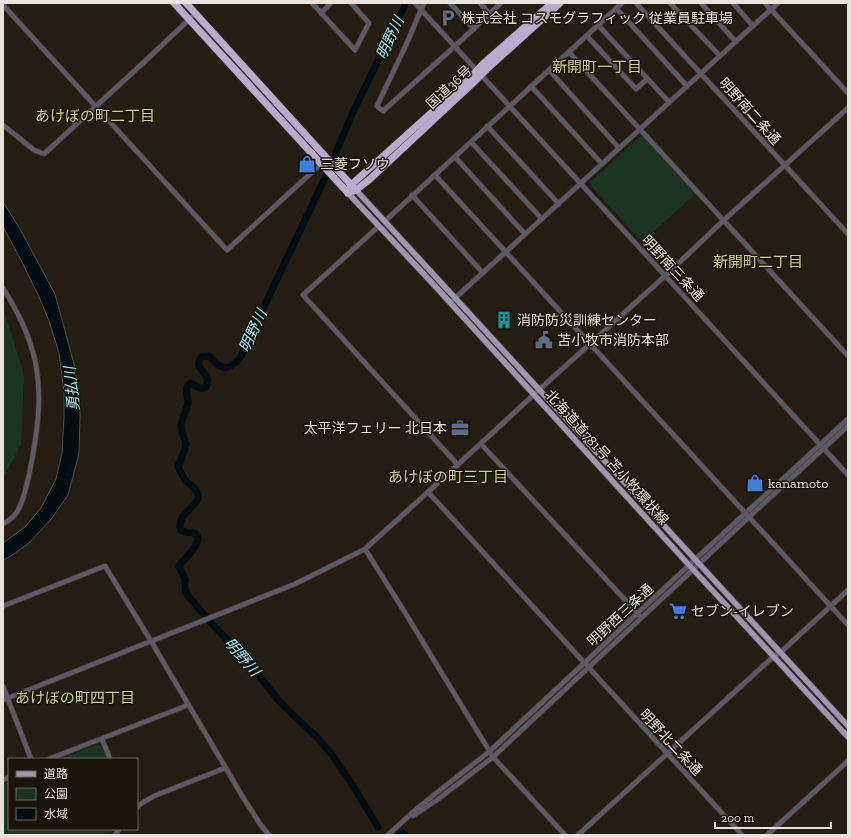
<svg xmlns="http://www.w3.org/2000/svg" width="851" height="838" font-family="'Zilla Slab','Noto Sans JP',serif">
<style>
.green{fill:#1b3523}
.water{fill:#000e13;stroke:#464e4f}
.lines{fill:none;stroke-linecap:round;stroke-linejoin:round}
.river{stroke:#000e13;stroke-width:7}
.minor-casing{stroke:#40382e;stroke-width:6}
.major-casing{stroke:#40382e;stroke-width:7}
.highway-casing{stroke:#40382e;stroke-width:8}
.minor{stroke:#5e5967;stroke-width:4.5}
.major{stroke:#a094b0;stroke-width:5.5}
.highway{stroke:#baabce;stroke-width:7}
.labels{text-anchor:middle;stroke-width:3;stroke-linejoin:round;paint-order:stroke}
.poi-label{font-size:14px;fill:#e8e2db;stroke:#1c1309;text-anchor:start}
.street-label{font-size:14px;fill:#e8e2db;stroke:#1c1309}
.water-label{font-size:15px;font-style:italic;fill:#96e4f7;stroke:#1c1309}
.neighbourhood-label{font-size:15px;fill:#c8d386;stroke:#1c1309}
</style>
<rect width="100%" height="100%" fill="#251c12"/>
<g class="green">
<path d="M 640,137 L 643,137 L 695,194 L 642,242 L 591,186 L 590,182 Z"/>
<path d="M 3,307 L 24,375 L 21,444 L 3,479 Z"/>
<path d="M 97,744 L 102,747 L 107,759 L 61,759 Z"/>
<path d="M 9,781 L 9,829 L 114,829 L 110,835 L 3,835 L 3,785 Z"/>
</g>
<path class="water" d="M 3,202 L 20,229 L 55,294 L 74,364 L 79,394 L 80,416 L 79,454 L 68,495 L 52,518 L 29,543 L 11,556 L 3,560 L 3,543 L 25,527 L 41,508 L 56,479 L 62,453 L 64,418 L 64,392 L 59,353 L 49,321 L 40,299 L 21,260 L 3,227 Z"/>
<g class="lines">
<g class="river">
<path d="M 378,827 L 355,789 L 333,756 L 317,737 L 311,732 L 280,702 L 243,656 L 212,624 L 189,597 L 185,591 L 185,579 L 179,566 C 183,559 205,542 196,534 C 193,532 189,533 186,532 C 184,532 182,531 180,529 C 177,512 201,506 198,494 C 196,488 190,485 185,480 C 182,476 180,471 178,466 C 182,458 185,452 186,443 C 184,438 181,430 181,425 C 182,417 187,410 188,403 C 188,396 183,387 191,383 C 196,386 200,390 206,387 C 213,371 192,371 201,357 L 209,356 L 218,365 L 226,368 C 233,366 240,360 243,352 C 244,348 245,344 248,340 L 325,178 L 353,112 L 406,3"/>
<path d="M 400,835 L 403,833 L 405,835"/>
</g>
<g class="minor-casing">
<g id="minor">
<path d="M 312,3 L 355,50 L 369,23 L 351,3"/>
<path d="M 415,3 L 848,475"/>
<path d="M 424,3 L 406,45 L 377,106 L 383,111 L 455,46 L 501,3"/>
<path d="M 450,3 L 474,29"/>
<path d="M 480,3 L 490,14"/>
<path d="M 636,3 L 848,234"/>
<path d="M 670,3 L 720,56"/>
<path d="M 701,3 L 736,42"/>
<path d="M 733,3 L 753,26"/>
<path d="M 765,3 L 848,93"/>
<path d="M 3,5 L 227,250 L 321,164"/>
<path d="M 616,8 L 687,86"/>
<path d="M 321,13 L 331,3"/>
<path d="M 598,25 L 669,102"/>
<path d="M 587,36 L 636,89 L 647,79"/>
<path d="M 569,52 L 848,356"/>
<path d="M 549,70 L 619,148"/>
<path d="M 531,86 L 602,164"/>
<path d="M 3,125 L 34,150 L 44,154 L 143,63 L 196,13"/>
<path d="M 487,126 L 559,204"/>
<path d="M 471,142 L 542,219"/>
<path d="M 455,157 L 525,234"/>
<path d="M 435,175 L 749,517 L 848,625"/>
<path d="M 412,195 L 483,273"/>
<path d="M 385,221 L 622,3"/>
<path d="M 379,226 L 303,295 L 458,465"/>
<path d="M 3,288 C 18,312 28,332 35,360 C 43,398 37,437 29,475 C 26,487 24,501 17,512 C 14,517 8,521 3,524"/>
<path d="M 453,300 L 778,3"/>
<path d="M 481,444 L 639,615"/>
<path d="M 428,492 L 742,835"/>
<path d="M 365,549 L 404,611 L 493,757 L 565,835"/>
<path d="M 3,606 L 105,566 L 151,641 L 244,799 L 260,824 L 269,835"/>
<path d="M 3,686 L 31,759"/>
<path d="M 3,700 L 295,584 L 365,549 L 428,492 L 540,389 L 665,276 L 724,220 L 848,108"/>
<path d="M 102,739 L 110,759"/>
<path d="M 49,759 L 188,705"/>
<path d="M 3,780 L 9,777"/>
<path d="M 137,807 L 142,803 L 154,796 L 225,768"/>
<path d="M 413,816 L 437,800 L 493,757 L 749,517 L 848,426"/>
<path d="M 115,835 L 119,829"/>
<path d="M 388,835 L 413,812 L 435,794 L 490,751 L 701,554 L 848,419"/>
<path d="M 578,835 L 774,656 L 781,652 L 848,590"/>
<path d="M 767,835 L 848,761"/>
</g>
</g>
<g class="major-casing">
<g id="major">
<path d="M 356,190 L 848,726"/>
<path d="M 348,193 L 435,286 L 689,565 L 848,737"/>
</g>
</g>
<g class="highway-casing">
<g id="highway">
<path d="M 174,3 L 348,193"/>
<path d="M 186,3 L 354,188"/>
<path d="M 348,193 L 356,190 L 370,179 L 474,82 L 488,68 L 560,3"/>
<path d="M 348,193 L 351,185 L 470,78 L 484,63 L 552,3"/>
</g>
</g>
<use href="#minor" class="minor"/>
<use href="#major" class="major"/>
<use href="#highway" class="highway"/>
</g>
<defs>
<g id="parking-bare" transform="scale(1.38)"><path d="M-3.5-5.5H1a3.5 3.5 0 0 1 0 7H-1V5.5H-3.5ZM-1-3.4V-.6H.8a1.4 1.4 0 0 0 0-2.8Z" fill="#5c6f8a" stroke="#1c1309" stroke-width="2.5" paint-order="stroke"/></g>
<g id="shop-bare" transform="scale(1.38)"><path d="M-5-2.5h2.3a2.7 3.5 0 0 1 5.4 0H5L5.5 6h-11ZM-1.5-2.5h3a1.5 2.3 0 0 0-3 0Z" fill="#3f7fe0" stroke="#1c1309" stroke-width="2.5" paint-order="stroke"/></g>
<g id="building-bare" transform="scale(1.38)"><path d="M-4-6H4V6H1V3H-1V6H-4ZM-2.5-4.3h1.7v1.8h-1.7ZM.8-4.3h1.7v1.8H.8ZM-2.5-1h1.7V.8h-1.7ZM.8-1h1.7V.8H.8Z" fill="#0f9aa8" stroke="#1c1309" stroke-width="2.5" paint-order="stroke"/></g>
<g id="civic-bare" transform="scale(1.38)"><path d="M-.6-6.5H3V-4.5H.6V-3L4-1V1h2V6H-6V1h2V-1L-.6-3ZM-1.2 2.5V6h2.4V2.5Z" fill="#5c6f8a" stroke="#1c1309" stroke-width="2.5" paint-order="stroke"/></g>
<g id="office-bare" transform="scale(1.38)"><path d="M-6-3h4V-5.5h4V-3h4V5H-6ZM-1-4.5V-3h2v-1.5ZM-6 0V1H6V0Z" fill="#5c6f8a" stroke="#1c1309" stroke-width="2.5" paint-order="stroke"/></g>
<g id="supermarket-bare" transform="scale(1.38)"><path d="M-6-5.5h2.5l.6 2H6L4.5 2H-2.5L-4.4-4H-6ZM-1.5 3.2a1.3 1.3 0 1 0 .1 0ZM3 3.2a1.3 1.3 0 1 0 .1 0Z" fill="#3f7fe0" stroke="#1c1309" stroke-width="2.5" paint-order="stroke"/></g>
</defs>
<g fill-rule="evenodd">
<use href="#parking-bare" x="448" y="18"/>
<use href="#shop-bare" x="307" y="164"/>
<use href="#building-bare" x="504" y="320"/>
<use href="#civic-bare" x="544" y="340"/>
<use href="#office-bare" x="460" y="428"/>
<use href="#shop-bare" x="755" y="483"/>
<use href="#supermarket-bare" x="678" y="611"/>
</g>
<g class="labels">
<g class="poi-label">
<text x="461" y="23">株式会社 コスモグラフィック 従業員駐車場</text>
<text x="320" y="169">三菱フソウ</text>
<text x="517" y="325">消防防災訓練センター</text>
<text x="557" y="345">苫小牧市消防本部</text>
<text x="447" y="433" text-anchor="end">太平洋フェリー 北日本</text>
<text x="768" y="488">kanamoto</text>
<text x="691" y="616">セブン-イレブン</text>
</g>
<g class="street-label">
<text transform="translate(449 87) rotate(-43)" y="5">国道36号</text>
<text transform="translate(750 111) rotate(48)" y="5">明野南二条通</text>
<text transform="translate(673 268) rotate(47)" y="5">明野南三条通</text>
<text transform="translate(607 457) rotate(48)" y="5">北海道道781号 苫小牧環状線</text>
<text transform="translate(620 615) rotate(-43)" y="5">明野西三条通</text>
<text transform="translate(671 742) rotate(47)" y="5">明野北二条通</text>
</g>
<g class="water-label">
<text transform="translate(390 38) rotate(-65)" y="5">明野川</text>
<text transform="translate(253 331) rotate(-65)" y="5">明野川</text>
<text transform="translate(72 389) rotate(-96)" y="5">勇払川</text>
<text transform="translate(242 657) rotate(49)" y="5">明野川</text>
</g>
<g class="neighbourhood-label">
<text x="597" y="72">新開町一丁目</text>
<text x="95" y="121">あけぼの町二丁目</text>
<text x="758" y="267">新開町二丁目</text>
<text x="448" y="482">あけぼの町三丁目</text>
<text x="75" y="703">あけぼの町四丁目</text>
</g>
</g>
<rect width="851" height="838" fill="none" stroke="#e8e2db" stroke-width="8"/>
<rect x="8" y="758" width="130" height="72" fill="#1c1309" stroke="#6e665d"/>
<rect x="16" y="771" width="20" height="6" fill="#a094b0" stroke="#6e665d"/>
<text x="44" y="778" font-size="12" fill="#e8e2db">道路</text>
<rect x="16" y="788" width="20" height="12" fill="#1b3523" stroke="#6e665d"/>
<text x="44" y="798" font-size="12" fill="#e8e2db">公園</text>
<rect x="16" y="808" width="20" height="12" fill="#000e13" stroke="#6e665d"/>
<text x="44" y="818" font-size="12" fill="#e8e2db">水域</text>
<path d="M715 822v6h116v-6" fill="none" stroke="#e8e2db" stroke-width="2"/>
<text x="721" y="822" font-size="12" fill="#e8e2db" stroke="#1c1309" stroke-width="3" paint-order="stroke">200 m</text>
</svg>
